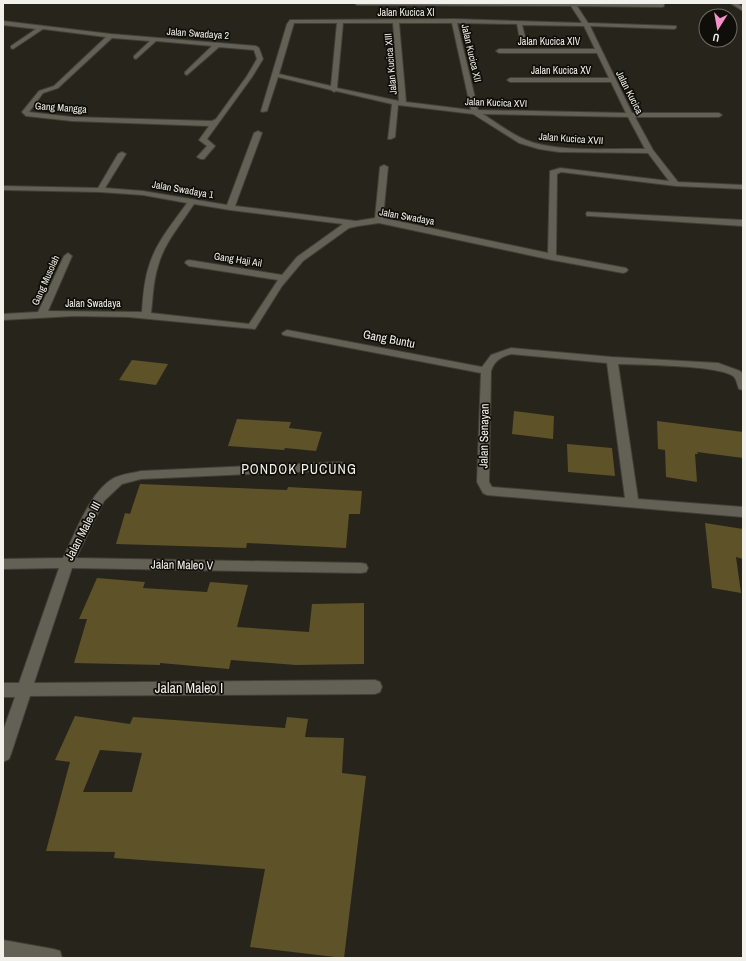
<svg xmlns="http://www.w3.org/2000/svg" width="746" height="961" font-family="'Archivo Narrow',sans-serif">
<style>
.building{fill:#5e5229;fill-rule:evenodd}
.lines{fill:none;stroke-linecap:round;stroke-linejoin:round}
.street-casing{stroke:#423f37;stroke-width:2}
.secondary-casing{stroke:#423f37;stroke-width:2}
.street{fill:#636055;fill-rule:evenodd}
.secondary{fill:#636055;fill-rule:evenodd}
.labels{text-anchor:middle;stroke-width:3.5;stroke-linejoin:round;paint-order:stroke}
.far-street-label{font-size:10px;fill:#f2f0ea;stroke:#0f0e09}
.street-label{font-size:12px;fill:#f2f0ea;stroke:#0f0e09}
.quarter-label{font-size:14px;letter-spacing:1px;fill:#f2f0ea;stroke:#0f0e09}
.near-street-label{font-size:14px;fill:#f2f0ea;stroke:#0f0e09}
</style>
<rect width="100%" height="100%" fill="#27241b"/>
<g class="building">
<path d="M 132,360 L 168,364 L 156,385 L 119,380 Z"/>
<path d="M 514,411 L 554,416 L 553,439 L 512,434 Z"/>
<path d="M 237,419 L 291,422 L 289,428 L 322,432 L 316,451 L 285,448 L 284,450 L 228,446 Z"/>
<path d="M 657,421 L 743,432 L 743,458 L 697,452 L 698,454 L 695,454 L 697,482 L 666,477 L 665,450 L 658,449 Z"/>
<path d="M 567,444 L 612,448 L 615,476 L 568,472 Z"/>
<path d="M 140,484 L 287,490 L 288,487 L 362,491 L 360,514 L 349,514 L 346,548 L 247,543 L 246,548 L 116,544 L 125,513 L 130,514 Z"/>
<path d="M 705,523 L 743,529 L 743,559 L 736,557 L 741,593 L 712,588 Z"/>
<path d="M 97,578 L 145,582 L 143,588 L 207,592 L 210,582 L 248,585 L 237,627 L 309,632 L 312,604 L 364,603 L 364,664 L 296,665 L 231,660 L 229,669 L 160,663 L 160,665 L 74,663 L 87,619 L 79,619 Z"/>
<path d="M 75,716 L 130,724 L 133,717 L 285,728 L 287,717 L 308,719 L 305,737 L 344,738 L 342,773 L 366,776 L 344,958 L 250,947 L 265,869 L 114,858 L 115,852 L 46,851 L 70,762 L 55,760 ZM 100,750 L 142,753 L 132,792 L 83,792 Z"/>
</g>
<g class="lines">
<g class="street-casing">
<g id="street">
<path d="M 354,3 L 664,4 L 664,6 L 662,7 L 577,6 L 588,23 L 676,26 L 676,28 L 674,29 L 590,26 L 632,113 L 719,113 L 722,115 L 719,117 L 635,117 L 653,150 L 678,182 L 743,185 L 743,189 L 676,186 L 561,172 L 557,174 L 556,255 L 626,268 L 628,270 L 626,272 L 623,273 L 552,260 L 379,223 L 358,226 L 349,228 L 303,261 L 282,286 L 255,329 L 128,317 L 74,316 L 3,320 L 3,314 L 38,312 L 64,256 L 68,253 L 72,256 L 48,311 L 142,312 C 143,297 144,281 149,266 C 156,242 173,223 187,203 L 143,195 L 100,192 L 3,190 L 3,186 L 98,188 L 118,154 L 122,152 L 126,154 L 105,188 L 143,191 L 227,205 L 254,133 L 258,131 L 262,133 L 235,206 L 356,221 L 375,218 L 380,167 L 384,165 L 388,167 L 383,218 L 548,253 L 550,171 L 560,168 L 669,181 L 648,153 L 559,152 L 539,149 L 519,143 L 473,114 L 398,105 L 395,137 L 391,139 L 388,139 L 392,104 L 336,91 L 334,92 L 331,90 L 278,77 L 267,111 L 262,112 L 261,111 L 287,24 L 290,20 L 454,19 L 582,23 L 571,6 L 357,5 ZM 294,23 L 337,23 L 331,86 L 279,74 ZM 343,23 L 393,23 L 399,101 L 337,88 ZM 399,23 L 452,23 L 471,110 L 406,102 ZM 457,23 L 517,24 L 520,40 L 523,42 L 526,40 L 522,25 L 584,26 L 595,49 L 499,49 L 496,51 L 499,53 L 597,53 L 609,78 L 510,78 L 507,80 L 510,82 L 611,82 L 626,113 L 478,110 ZM 483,114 L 628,117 L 645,149 C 611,148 557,153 526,140 C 511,134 497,123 483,114 ZM 194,204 L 230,210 L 343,224 L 297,257 L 282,275 L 189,260 L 186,261 L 185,263 L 189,266 L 278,280 L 249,324 L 151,313 C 153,297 153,281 158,266 C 164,243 181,224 194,204 Z"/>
<path d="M 730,3 L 737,3 L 743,7 L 743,11 Z"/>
<path d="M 3,21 L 111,34 L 256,46 L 259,48 L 263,59 L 252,77 L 207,139 L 215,146 L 204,159 L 201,159 L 197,157 L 207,146 L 199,140 L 209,126 L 72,121 L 26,116 L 22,112 L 39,91 L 54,86 L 106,37 L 43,29 L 13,49 L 11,48 L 11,46 L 36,29 L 3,25 ZM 112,38 L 150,41 L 134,56 L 134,58 L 136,59 L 156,41 L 212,46 L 185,72 L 185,74 L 187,75 L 219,47 L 254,50 L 257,59 L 247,76 L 216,119 L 212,121 L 72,117 L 29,112 L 43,93 L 58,88 Z"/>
<path d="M 587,212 L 743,220 L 743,226 L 590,216 L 587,216 L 586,214 Z"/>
<path d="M 287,330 L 482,367 L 491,355 L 511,348 L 612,357 L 718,363 L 740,371 L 743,374 L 743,390 L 739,389 C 737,385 737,379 733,376 C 717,365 641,365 618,364 L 638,499 L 743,507 L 743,517 L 487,495 L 483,493 L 477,482 L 481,373 L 283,335 L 282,333 ZM 511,354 L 607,363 L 625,498 L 492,487 L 489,482 L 491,371 C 494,361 501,357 511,354 Z"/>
<path d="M 340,462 L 344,463 L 346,466 L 344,469 L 340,470 L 141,479 L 122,484 L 104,501 L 76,558 L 361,563 L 366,564 L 368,568 L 366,572 L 361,573 L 72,568 L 34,683 L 375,680 L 380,682 L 382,687 L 380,692 L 375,694 L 30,696 L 11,754 L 9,759 L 3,762 L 3,731 L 15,697 L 3,697 L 3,683 L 19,683 L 59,568 L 3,569 L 3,559 L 63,558 C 75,534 90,491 114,478 C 122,474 133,473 141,471 Z"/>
</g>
</g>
<g class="secondary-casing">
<path id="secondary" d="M 3,940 L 53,949 L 60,951 L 62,958 L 3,958 Z"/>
</g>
<use href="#street" class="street"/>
<use href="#secondary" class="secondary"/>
</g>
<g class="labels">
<g class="far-street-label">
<text x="406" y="16">Jalan Kucica XI</text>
<text transform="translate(198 33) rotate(4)" y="4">Jalan Swadaya 2</text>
<text x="549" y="45">Jalan Kucica XIV</text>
<text transform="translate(472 53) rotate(77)" y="4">Jalan Kucica XII</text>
<text transform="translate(390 64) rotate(-95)" y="4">Jalan Kucica XIII</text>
<text x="561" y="74">Jalan Kucica XV</text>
<text transform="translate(630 92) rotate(63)" y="4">Jalan Kucica</text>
<text transform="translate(496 102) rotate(2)" y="4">Jalan Kucica XVI</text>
<text transform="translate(61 107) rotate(4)" y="4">Gang Mangga</text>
<text transform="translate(571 138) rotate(4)" y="4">Jalan Kucica XVII</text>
<text transform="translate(183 189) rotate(10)" y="4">Jalan Swadaya 1</text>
<text transform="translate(407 216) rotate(10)" y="4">Jalan Swadaya</text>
<text transform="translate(238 259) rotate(9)" y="4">Gang Haji Ail</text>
<text transform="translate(45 280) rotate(-66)" y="4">Gang Musolah</text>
<text x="93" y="307">Jalan Swadaya</text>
</g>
<g class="street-label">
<text transform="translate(389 339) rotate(11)" y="4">Gang Buntu</text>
<text transform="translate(484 436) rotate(-89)" y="4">Jalan Senayan</text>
<text transform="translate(83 531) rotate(-63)" y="4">Jalan Maleo III</text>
<text transform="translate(182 565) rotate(1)" y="4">Jalan Maleo V</text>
</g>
<g class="quarter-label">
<text x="299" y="474">PONDOK PUCUNG</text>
</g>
<g class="near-street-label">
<text x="189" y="693">Jalan Maleo I</text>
</g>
</g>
<rect width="746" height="961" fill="none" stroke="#f2f0ea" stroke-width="8"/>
<g transform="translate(718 28) rotate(191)"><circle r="19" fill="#0f0e09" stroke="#6a6863"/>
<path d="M0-3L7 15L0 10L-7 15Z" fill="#f790cd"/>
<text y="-6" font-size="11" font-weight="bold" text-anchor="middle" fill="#f2f0ea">U</text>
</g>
</svg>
